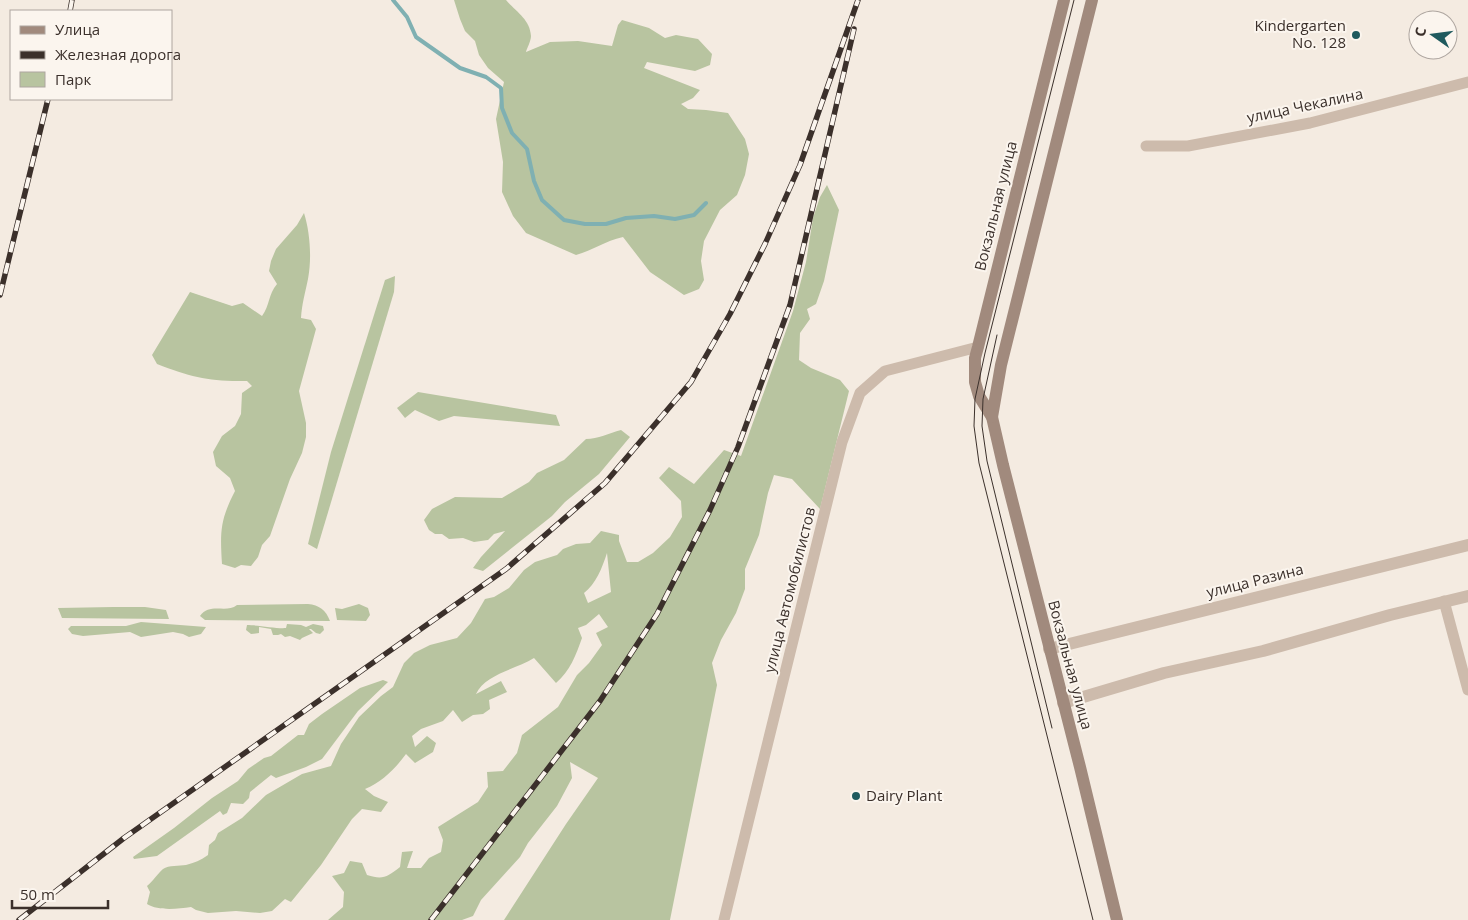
<svg xmlns="http://www.w3.org/2000/svg" width="1468" height="920" font-family="'Open Sans',sans-serif">
<style>
.green{fill:#b8c4a0;fill-rule:evenodd}
.lines{fill:none;stroke-linecap:round;stroke-linejoin:round}
.stream{stroke:#7fb0b2;stroke-width:4}
.minor{stroke:#cdbbac;stroke-width:11}
.tertiary{stroke:#cdbbac;stroke-width:12}
.secondary{stroke:#a18a7d;stroke-width:12}
.tram{stroke:#3b302b;stroke-width:1}
.rail-casing{stroke:#3b302b;stroke-width:5.5}
.rail{stroke:#fbf5ee;stroke-width:4;stroke-dasharray:11;stroke-linecap:butt}
.poi-dot{fill:#1f5a5e;stroke:#fbf5ee;stroke-width:2}
.labels{text-anchor:middle;stroke-width:4;stroke-linejoin:round;paint-order:stroke}
.poi-label{font-size:15px;fill:#3b302b;stroke:#fbf5ee;text-anchor:end}
.street-label{font-size:15px;fill:#3b302b;stroke:#fbf5ee}
</style>
<rect width="100%" height="100%" fill="#f4ebe1"/>
<g class="green">
<path d="M 454,0 L 506,0 C 516,12 530,19 531,36 C 531,41 527,48 526,52 L 550,42 L 578,41 L 612,46 L 618,25 L 622,20 L 649,28 L 665,38 L 676,35 L 698,39 L 712,54 L 710,65 L 695,71 L 647,62 L 644,68 L 700,90 L 693,98 L 681,104 L 688,109 L 706,110 L 728,113 L 745,139 L 749,154 L 745,175 L 737,195 L 720,210 L 704,241 L 701,261 L 704,280 L 699,289 L 684,295 L 650,272 L 623,237 C 605,241 593,250 576,255 L 526,233 L 513,216 L 502,192 L 503,162 L 496,119 L 504,82 L 488,68 L 479,55 L 475,41 L 465,31 L 460,19 Z"/>
<path d="M 827,185 L 839,210 L 824,281 L 816,304 L 807,309 L 810,319 L 800,333 L 799,360 L 811,368 L 840,380 L 849,391 L 820,509 L 792,479 L 774,475 L 768,493 L 759,535 L 745,569 L 745,589 L 736,613 L 721,640 L 712,663 L 717,685 L 670,920 L 504,920 L 566,824 L 598,778 L 570,762 L 572,778 L 557,806 L 528,843 L 520,857 L 481,900 L 473,916 L 462,920 L 328,920 L 343,907 L 344,892 L 332,876 L 344,873 L 350,861 L 362,863 L 367,875 C 383,880 387,877 400,867 L 402,852 L 413,851 L 407,868 L 421,868 L 429,858 L 441,852 L 443,840 L 438,827 L 478,802 L 488,787 L 487,772 L 503,771 L 517,753 L 522,735 L 558,707 L 577,675 L 589,663 L 602,645 L 596,633 L 608,627 L 599,614 L 586,625 L 578,628 L 582,638 C 576,655 570,671 556,683 L 534,658 C 517,669 485,674 476,694 L 501,681 L 507,692 L 489,700 L 490,709 L 483,714 L 473,715 L 462,722 L 453,710 L 443,721 L 421,729 L 412,736 L 415,747 L 427,736 L 436,743 L 433,752 L 415,763 L 406,754 C 395,769 382,782 365,789 L 374,796 L 388,802 L 381,812 L 362,809 L 352,819 L 321,865 L 291,902 L 285,899 L 272,911 L 260,913 L 236,911 L 208,913 L 196,910 L 191,907 C 177,909 158,911 147,904 L 150,892 L 147,886 C 152,882 160,871 163,869 C 169,865 179,866 186,865 C 194,863 201,860 208,855 L 209,845 L 215,840 L 218,833 L 242,818 L 266,795 L 302,774 L 331,766 L 341,744 L 359,717 L 381,696 L 393,687 L 404,663 L 414,653 L 430,645 L 457,638 L 471,623 L 485,599 L 494,597 L 509,588 L 524,570 L 535,562 L 557,555 L 563,549 L 576,544 L 590,543 L 601,531 L 619,535 L 619,541 L 627,562 L 638,562 L 653,553 L 670,537 L 682,517 L 681,501 L 659,478 L 669,467 L 694,484 L 724,450 L 741,456 L 793,311 L 806,262 L 813,218 L 820,197 ZM 607,553 L 611,592 L 588,603 L 584,593 C 596,584 602,568 607,553 Z"/>
<path d="M 304,213 C 310,232 312,258 308,279 C 305,294 302,303 301,318 L 311,320 L 316,329 L 299,391 L 306,423 L 306,437 L 302,453 L 290,479 L 270,536 L 262,545 L 258,557 L 251,566 L 241,565 L 235,568 L 222,564 C 220,532 220,520 235,491 L 230,478 L 216,466 L 213,452 L 222,436 L 235,426 L 241,414 L 242,393 L 252,386 L 247,381 C 210,382 191,377 157,364 L 152,355 L 190,292 L 232,306 L 243,303 L 262,316 C 270,305 268,295 277,284 L 269,271 L 271,261 L 276,249 L 297,225 Z"/>
<path d="M 395,276 L 394,292 L 317,549 L 308,544 L 331,452 L 385,280 Z"/>
<path d="M 418,392 L 556,415 L 560,426 L 454,416 L 439,421 L 415,410 L 405,418 L 397,408 Z"/>
<path d="M 621,430 L 630,437 L 599,474 L 565,502 L 552,516 L 483,571 L 473,568 L 481,557 L 505,531 L 494,534 L 488,540 L 474,542 L 463,538 L 449,539 L 442,534 L 435,534 L 429,530 L 424,520 L 432,509 L 455,497 L 502,498 L 529,482 L 537,473 L 564,460 L 586,439 C 598,439 609,433 621,430 Z"/>
<path d="M 308,604 C 319,605 326,610 330,621 L 205,620 L 200,616 C 210,602 226,614 237,605 Z"/>
<path d="M 359,604 L 368,608 L 370,615 L 366,621 L 337,620 L 335,608 L 342,609 Z"/>
<path d="M 113,607 L 145,607 L 166,610 L 169,619 L 62,618 L 58,608 Z"/>
<path d="M 141,622 L 206,627 L 201,634 L 189,637 L 183,634 L 173,632 L 141,637 L 130,632 L 83,636 L 72,634 L 68,629 L 71,626 L 126,626 Z"/>
<path d="M 287,624 L 301,625 L 306,627 L 313,624 L 323,626 L 324,630 L 320,634 L 316,633 L 311,629 L 309,629 L 313,633 L 302,638 L 300,640 L 290,636 L 285,637 L 281,634 L 278,635 L 273,635 L 271,629 L 259,627 L 259,633 L 251,634 L 246,630 L 247,625 C 257,625 278,629 286,628 Z"/>
<path d="M 383,680 L 388,682 L 358,711 L 322,759 L 306,767 L 276,778 L 271,775 L 250,792 L 249,798 L 243,804 L 231,803 L 227,813 L 223,815 L 220,811 L 157,856 L 134,859 L 133,857 L 174,828 L 212,798 L 238,781 L 248,769 L 264,758 L 271,756 L 298,735 L 304,735 L 309,724 L 322,714 L 360,688 Z"/>
</g>
<g class="lines">
<path class="stream" d="M 393,0 L 407,17 L 416,37 L 460,68 L 486,77 L 501,88 L 502,108 L 512,133 L 527,149 L 534,181 L 542,200 L 564,220 L 585,224 L 606,224 L 626,218 L 654,216 L 675,219 L 694,215 L 706,203"/>
<g class="minor">
<path d="M 1146,146 L 1188,146 L 1310,123 L 1468,82"/>
<path d="M 1444,601 L 1468,690"/>
<path d="M 724,920 L 842,442 L 860,393 L 885,371 L 978,347"/>
</g>
<g class="tertiary">
<path d="M 1049,649 L 1468,545"/>
<path d="M 1063,703 L 1164,673 L 1263,651 L 1390,615 L 1468,596"/>
</g>
<g class="secondary">
<path d="M 1064,0 L 978,347 L 975,358 L 975,382 L 979,396 L 992,417 L 1003,465 L 1080,767 L 1117,920"/>
<path d="M 992,417 L 1001,365 L 1092,0"/>
</g>
<g class="tram">
<path d="M 1074,0 L 985,353 L 975,399 L 974,426 L 979,463 L 1093,920"/>
<path d="M 997,335 L 983,399 L 982,426 L 987,461 L 1052,728"/>
</g>
<g class="rail-casing">
<g id="rail">
<path d="M 70,11 L 72,0"/>
<path d="M 0,295 L 48,99"/>
<path d="M 19,920 L 124,838 L 506,569 L 605,483 L 691,382 L 730,314 L 765,244 L 800,165 L 858,0"/>
<path d="M 431,920 L 600,701 L 657,614 L 710,510 L 738,447 L 790,305 L 854,29"/>
</g>
</g>
<use href="#rail" class="rail"/>
</g>
<g class="poi-dot">
<circle cx="1356" cy="35" r="5"/>
<circle cx="856" cy="796" r="5"/>
</g>
<g class="labels">
<g class="poi-label">
<text x="1346" y="31">Kindergarten<tspan x="1346" dy="17">No. 128</tspan></text>
<text x="866" y="801" text-anchor="start">Dairy Plant</text>
</g>
<g class="street-label">
<text transform="translate(1305 106) rotate(-12)" y="5">улица Чекалина</text>
<text transform="translate(996 206) rotate(-76)" y="5">Вокзальная улица</text>
<text transform="translate(1255 581) rotate(-14)" y="5">улица Разина</text>
<text transform="translate(790 590) rotate(-76)" y="5">улица Автомобилистов</text>
<text transform="translate(1070 665) rotate(75)" y="5">Вокзальная улица</text>
</g>
</g>
<rect x="10" y="10" width="162" height="90" fill="#fbf5ee" stroke="#aea6a0"/>
<rect x="20" y="26" width="25" height="8" fill="#a18a7d" stroke="#aea6a0"/>
<text x="55" y="35" font-size="15" fill="#3b302b">Улица</text>
<rect x="20" y="51" width="25" height="8" fill="#3b302b" stroke="#aea6a0"/>
<text x="55" y="60" font-size="15" fill="#3b302b">Железная дорога</text>
<rect x="20" y="72" width="25" height="15" fill="#b8c4a0" stroke="#aea6a0"/>
<text x="55" y="85" font-size="15" fill="#3b302b">Парк</text>
<g transform="translate(1433 35) rotate(284)"><circle r="24" fill="#fbf5ee" stroke="#aea6a0"/>
<path d="M0-4L9 19L0 12L-9 19Z" fill="#1f5a5e"/>
<text y="-8" font-size="14" font-weight="bold" text-anchor="middle" fill="#3b302b">С</text>
</g>
<path d="M12 900v8h96v-8" fill="none" stroke="#3b302b" stroke-width="2.5"/>
<text x="20" y="900" font-size="15" fill="#3b302b" stroke="#fbf5ee" stroke-width="4" paint-order="stroke">50 m</text>
</svg>
